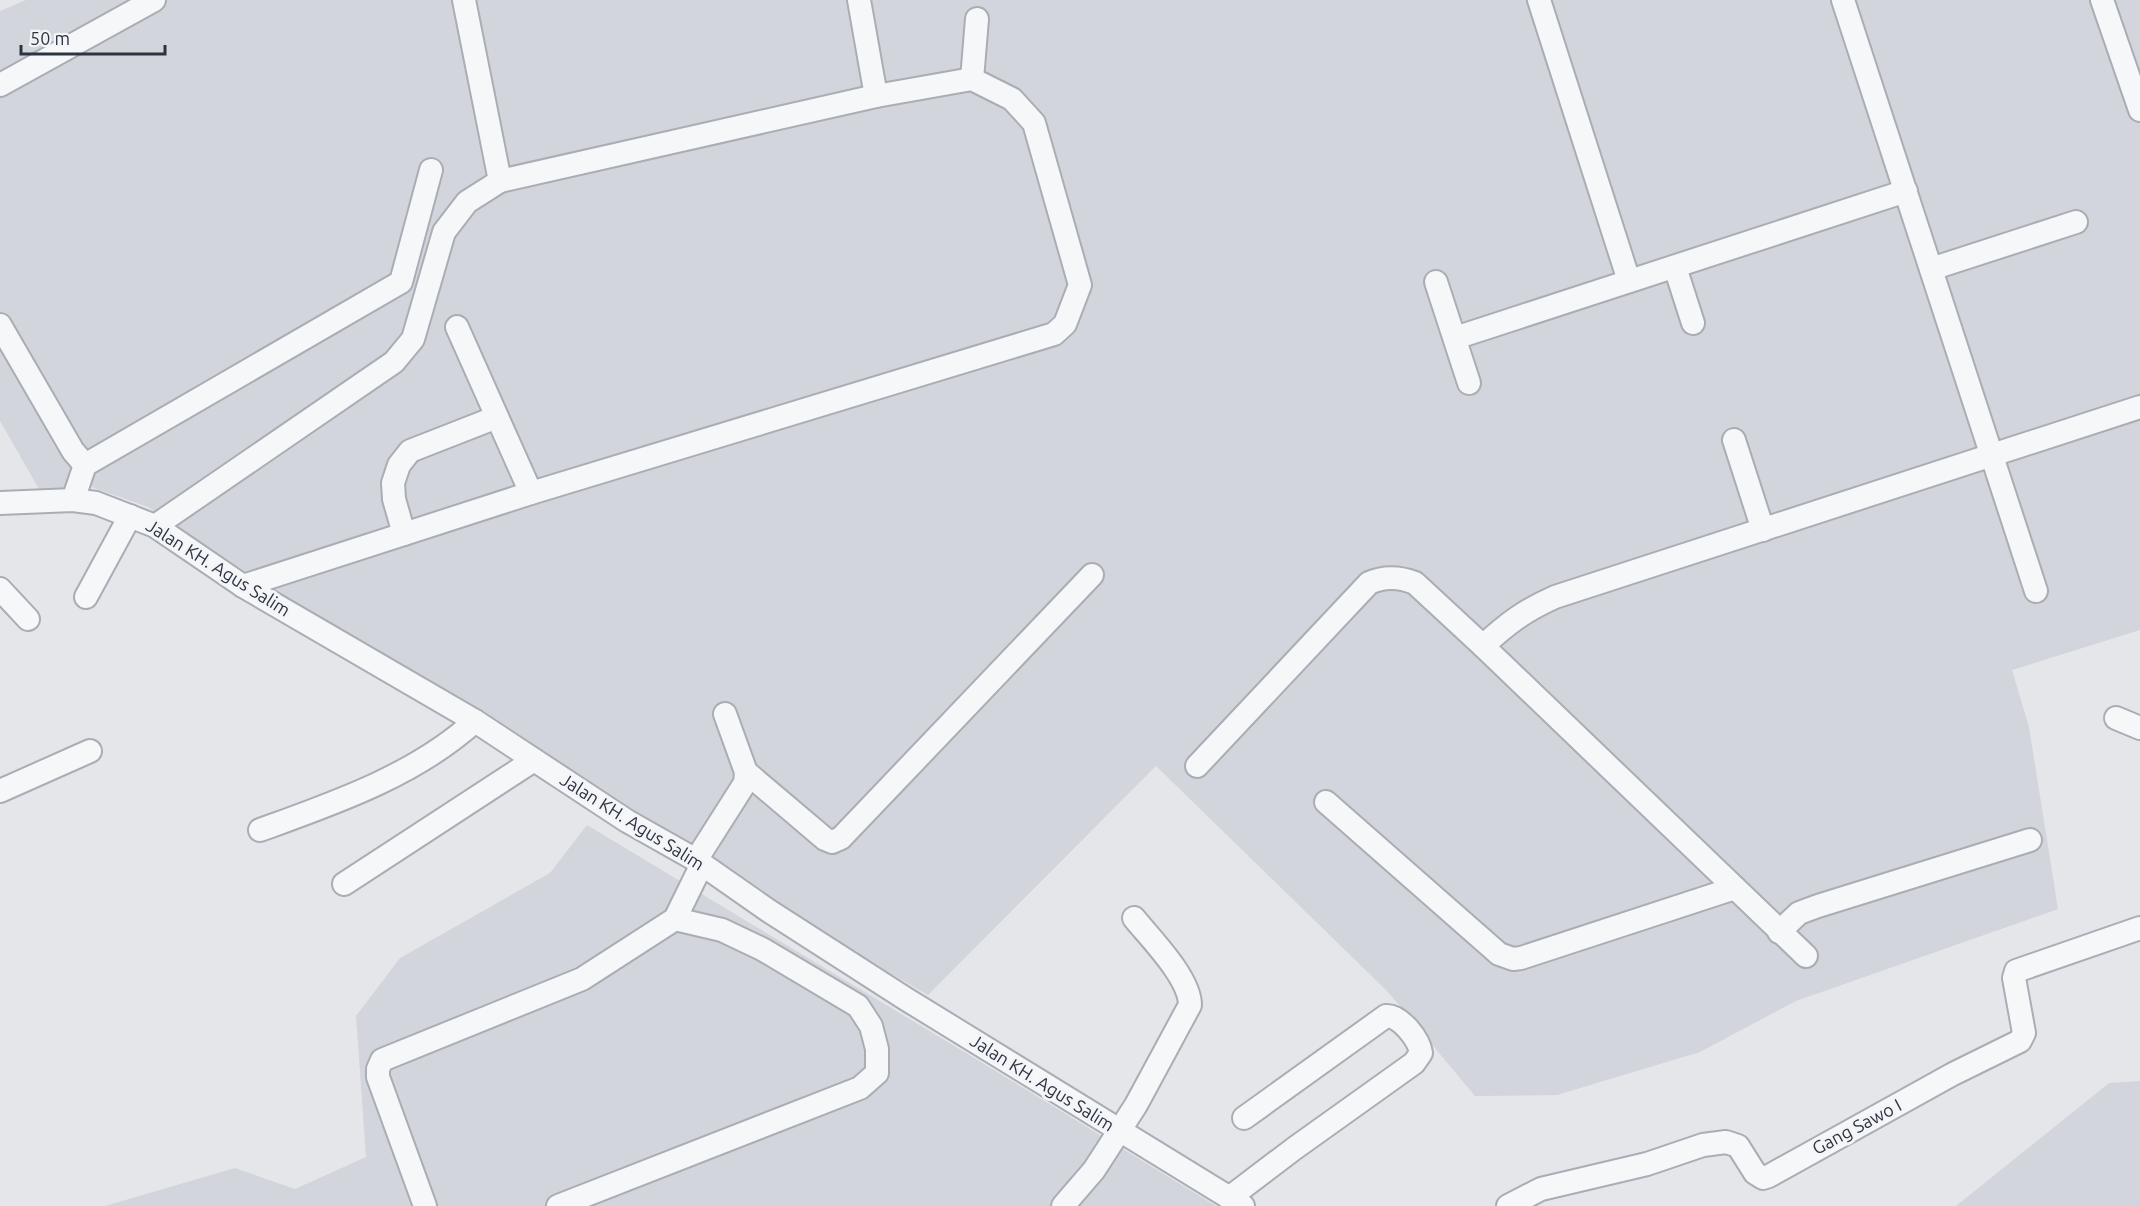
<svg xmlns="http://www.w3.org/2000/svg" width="2140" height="1206" font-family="Ubuntu,sans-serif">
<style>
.built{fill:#d2d5dc}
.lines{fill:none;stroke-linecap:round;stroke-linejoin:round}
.minor-casing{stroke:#a9adb4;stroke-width:26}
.minor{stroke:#f6f7f9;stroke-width:22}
.labels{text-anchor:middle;stroke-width:6;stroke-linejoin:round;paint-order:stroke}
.street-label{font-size:18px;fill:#2d3441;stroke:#f4f5f8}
</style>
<rect width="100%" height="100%" fill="#e4e6ea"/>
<g class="built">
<path d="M 26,0 L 2140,0 L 2140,630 L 2012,670 L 2029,727 L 2058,909 L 1796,1001 L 1700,1052 L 1557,1095 L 1475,1096 L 1388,992 L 1156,766 L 928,995 L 601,807 L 148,507 L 83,484 L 74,495 L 39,489 L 0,421 L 0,11 Z"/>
<path d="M 587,825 L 976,1059 L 1216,1206 L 105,1206 L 235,1168 L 295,1189 L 366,1157 L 356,1016 L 400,958 L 550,873 Z"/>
<path d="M 2140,1081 L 2140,1206 L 1956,1206 L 2109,1083 Z"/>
</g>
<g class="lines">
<g class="minor-casing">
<g id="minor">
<path d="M 859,0 L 876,96"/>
<path d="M 1539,0 L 1629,281"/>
<path d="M 1843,0 L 2036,591"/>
<path d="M 2102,0 L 2140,110"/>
<path d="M 972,79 L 977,19"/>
<path d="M 0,85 L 154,0"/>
<path d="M 1675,267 L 1693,323"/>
<path d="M 1931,269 L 2076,222"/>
<path d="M 1436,282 L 1469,383"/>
<path d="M 0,325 L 73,451 L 85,465"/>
<path d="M 457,327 L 531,493"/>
<path d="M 1455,338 L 1906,191"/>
<path d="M 1734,440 L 1763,530"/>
<path d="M 73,500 L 85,465 L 401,282 L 431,170"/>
<path d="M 0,503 L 73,500 L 96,503 L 155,526 L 243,586 L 475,721 L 627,821 L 696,860 L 769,911 L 906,999 L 1243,1206"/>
<path d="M 155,526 L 394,362 L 413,339 L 444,232 L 467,202 L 500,181 L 464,0"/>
<path d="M 404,534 L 394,499 L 393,483 L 399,465 L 410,451 L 497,417"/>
<path d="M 243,586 L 531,493 L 1054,334 L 1065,324 L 1080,285 L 1034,123 L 1012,99 L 972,79 L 876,96 L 500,181"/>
<path d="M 0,589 L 28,619"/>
<path d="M 86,597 L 130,516"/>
<path d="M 1483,646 C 1508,623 1524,611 1555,597 L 2140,407"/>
<path d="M 2116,718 L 2140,728"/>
<path d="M 1197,766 L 1369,583 C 1385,576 1399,577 1415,583 L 1483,646 L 1806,956"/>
<path d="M 746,772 L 825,839 L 832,842 L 841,838 L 1092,575"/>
<path d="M 0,791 L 90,751"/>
<path d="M 1326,802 L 1499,954 L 1513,959 L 1521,958 L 1735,888"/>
<path d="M 260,830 C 335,803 416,775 475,721"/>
<path d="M 696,860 L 745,783 L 746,772 L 725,714"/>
<path d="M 344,884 L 534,760"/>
<path d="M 1779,932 L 1799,913 L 1818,906 L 2030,840"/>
<path d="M 1229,1198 L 1295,1148 L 1414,1063 L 1421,1053 C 1419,1039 1400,1015 1386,1016 L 1244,1118"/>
<path d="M 425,1206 L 378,1077 L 378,1069 L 382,1060 L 582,979 L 675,919 L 702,864"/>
<path d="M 558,1206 L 860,1088 L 877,1073 L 877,1049 L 871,1026 L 858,1006 L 762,949 L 722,930 L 675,919"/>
<path d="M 1063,1206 L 1094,1170 L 1136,1105 L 1190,1005 C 1190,978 1151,939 1134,918"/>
<path d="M 1508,1206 L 1541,1189 L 1647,1164 L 1703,1145 L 1726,1142 L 1738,1146 L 1755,1173 L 1763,1178 L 1769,1176 L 1953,1074 L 2020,1041 L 2024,1033 L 2014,978 L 2016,971 L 2140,928"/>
</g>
</g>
<use href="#minor" class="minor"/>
</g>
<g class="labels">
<g class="street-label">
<text transform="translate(218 568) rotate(32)" y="6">Jalan KH. Agus Salim</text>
<text transform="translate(632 822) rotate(32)" y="6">Jalan KH. Agus Salim</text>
<text transform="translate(1042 1083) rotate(32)" y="6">Jalan KH. Agus Salim</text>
<text transform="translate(1857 1127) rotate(-28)" y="6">Gang Sawo I</text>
</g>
</g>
<path d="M21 45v9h144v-9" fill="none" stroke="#2d3441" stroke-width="3"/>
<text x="30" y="45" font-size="18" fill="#2d3441" stroke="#f4f5f8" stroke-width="4.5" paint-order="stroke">50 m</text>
</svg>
